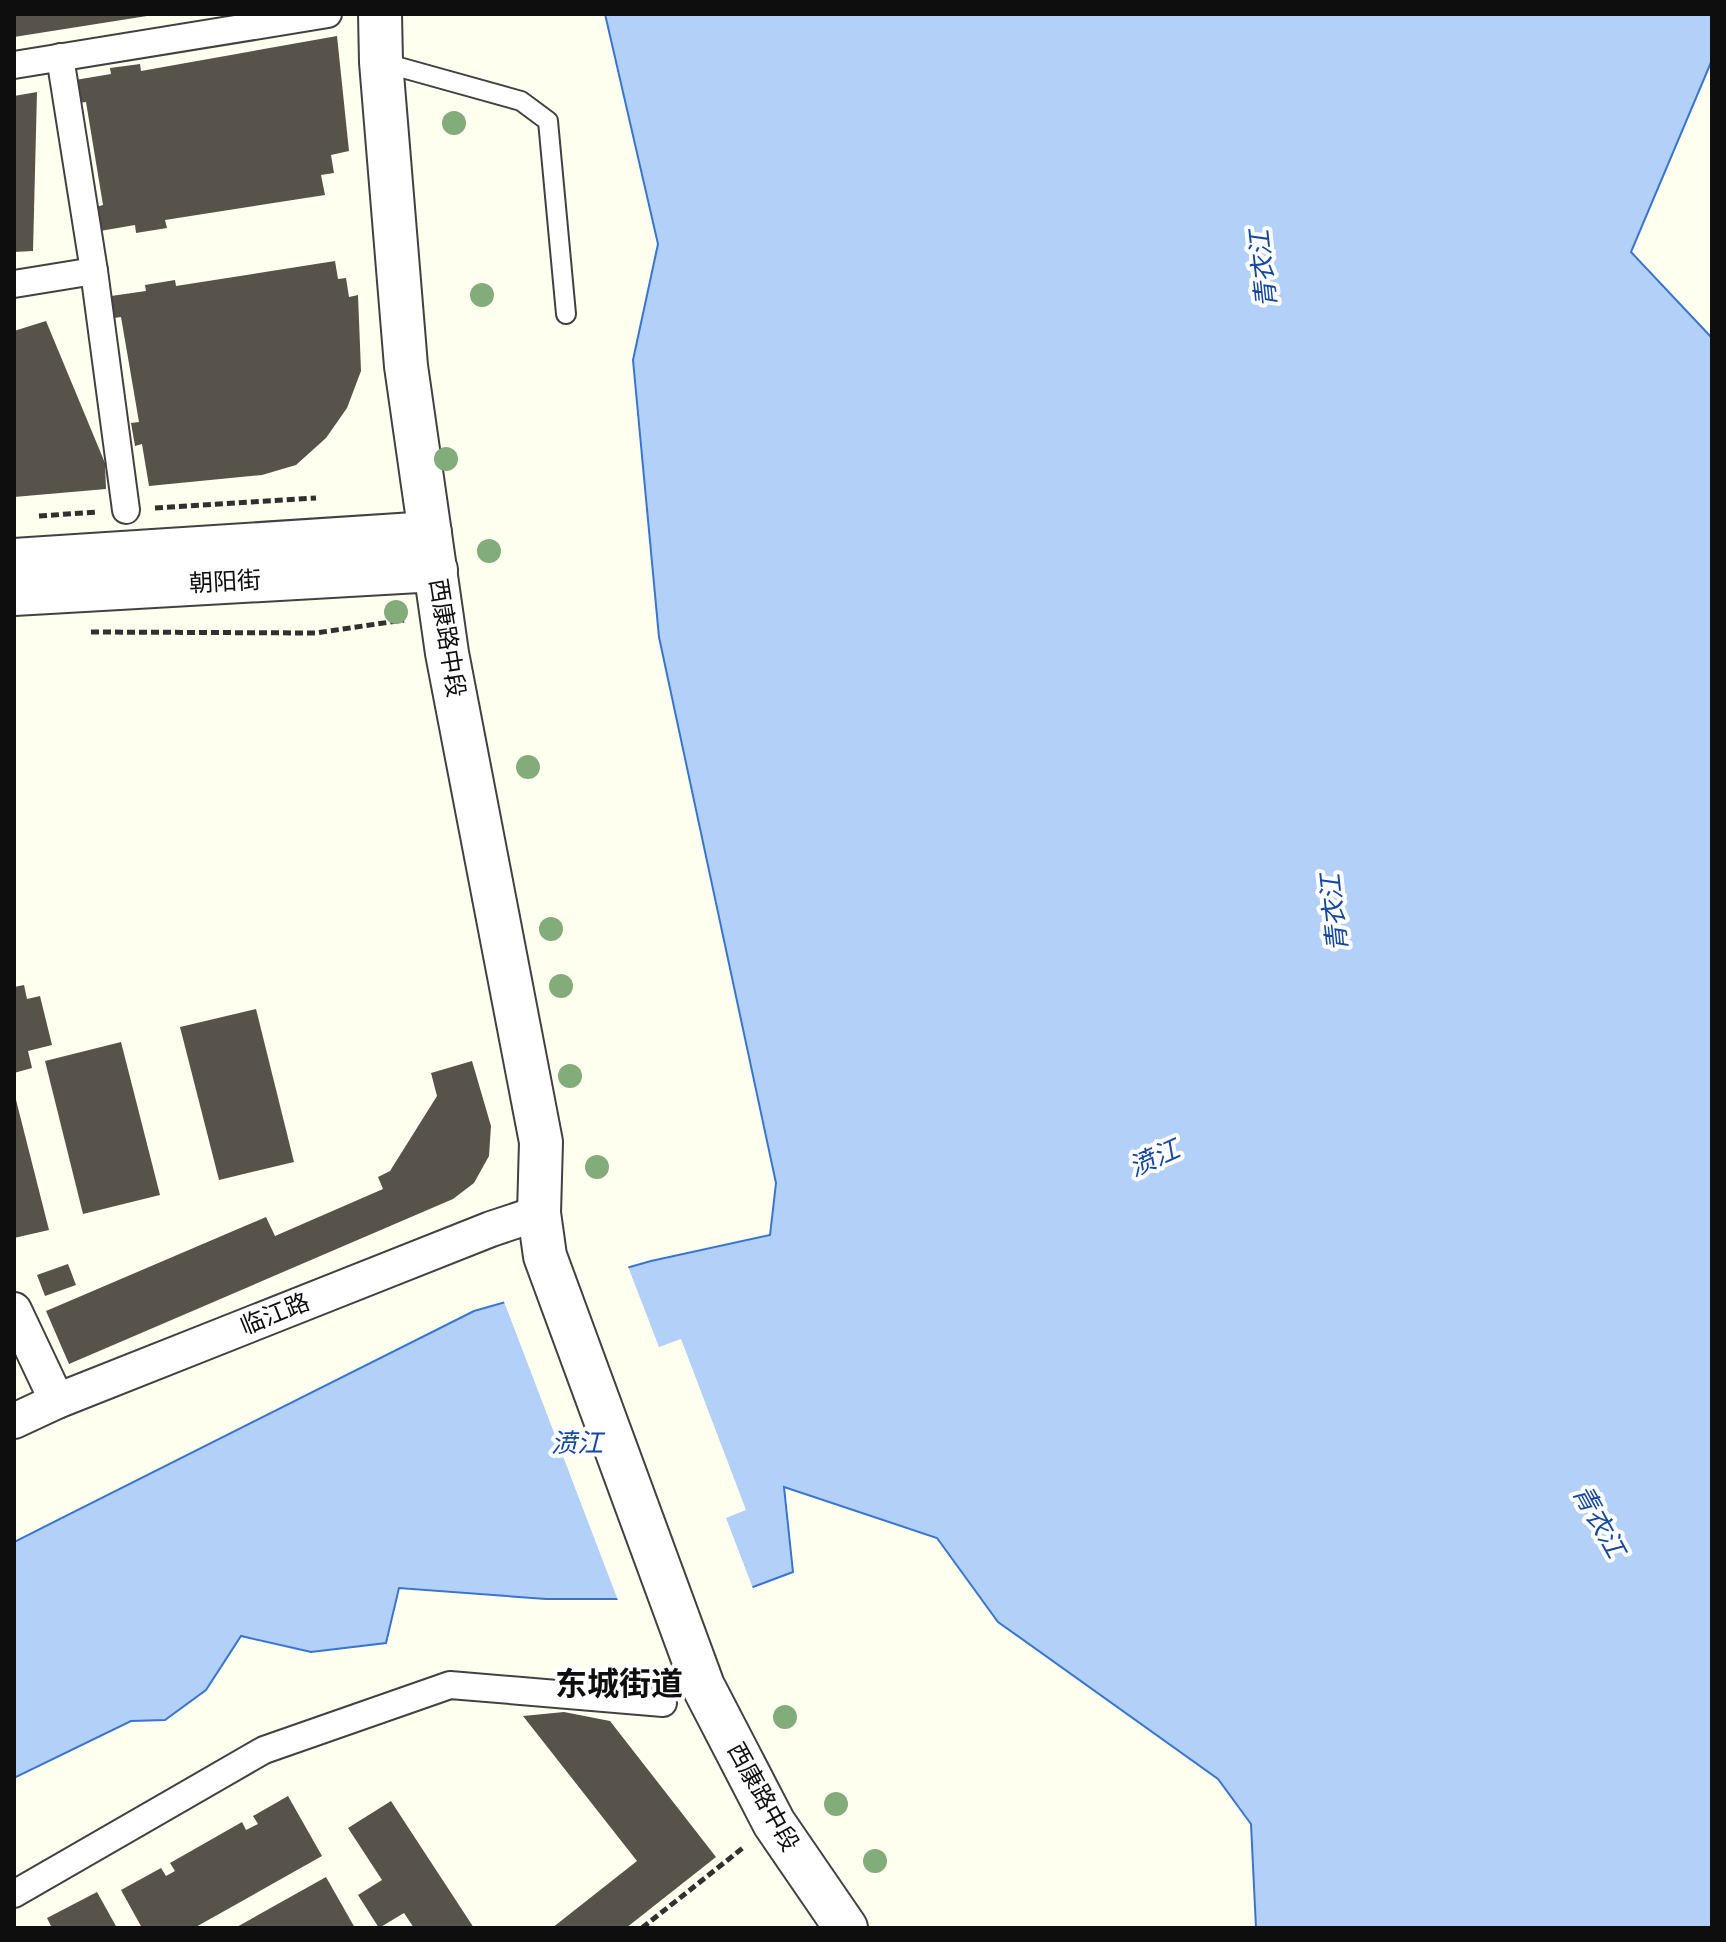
<svg xmlns="http://www.w3.org/2000/svg" width="1726" height="1942" font-family="'IBM Plex Serif','Noto Sans SC',serif">
<style>
.water{fill:#b3d0f8;stroke:#3875d1;stroke-width:2}
.pier{fill:#fffff0}
.building{fill:#57524a}
.lines{fill:none;stroke-linecap:round;stroke-linejoin:round}
.service-casing{stroke:#414141;stroke-width:22}
.pedestrian-casing{stroke:#414141;stroke-width:30}
.minor-casing{stroke:#414141;stroke-width:38}
.tertiary-casing{stroke:#414141;stroke-width:46}
.path{stroke:#303030;stroke-width:5;stroke-dasharray:8 4;stroke-linecap:butt}
.service{stroke:#fff;stroke-width:18}
.pedestrian{stroke:#fff;stroke-width:26}
.minor{stroke:#fff;stroke-width:34}
.tertiary{stroke:#fff;stroke-width:42}
.tree{fill:#83ac7b}
.labels{text-anchor:middle;stroke-width:8;stroke-linejoin:round;paint-order:stroke}
.street-label{font-size:24px;fill:#0e0e0e;stroke:#fff}
.water-label{font-size:26px;font-style:italic;fill:#1448a4;stroke:#fff}
.district-label{font-size:32px;font-weight:bold;fill:#0e0e0e;stroke:#fff}
</style>
<rect width="100%" height="100%" fill="#fffff0"/>
<path class="water" d="M 605,14 L 1712,14 L 1712,60 L 1631,252 L 1712,338 L 1712,1928 L 1256,1928 L 1251,1824 L 1218,1779 L 998,1622 L 937,1538 L 784,1487 L 793,1572 L 721,1599 L 546,1599 L 399,1588 L 386,1643 L 311,1652 L 241,1636 L 206,1690 L 165,1720 L 131,1721 L 14,1778 L 14,1542 L 474,1311 L 651,1261 L 770,1235 L 776,1183 L 659,637 L 633,360 L 658,244 Z"/>
<path class="pier" d="M 627,1264 L 659,1347 L 681,1339 L 746,1510 L 726,1518 L 754,1591 L 722,1603 L 619,1603 L 503,1299 Z"/>
<g class="building">
<path d="M 14,14 L 146,14 L 147,16 L 14,37 Z"/>
<path d="M 337,36 L 349,151 L 331,155 L 334,173 L 321,175 L 325,195 L 165,220 L 167,228 L 136,233 L 135,225 L 100,231 L 96,207 L 103,205 L 86,102 L 79,103 L 75,80 L 111,74 L 110,68 L 140,64 L 141,71 Z"/>
<path d="M 37,92 L 33,251 L 14,252 L 14,96 Z"/>
<path d="M 335,261 L 338,279 L 346,278 L 349,297 L 358,295 L 361,371 L 347,408 L 326,438 L 296,465 L 262,475 L 149,486 L 142,444 L 135,446 L 131,423 L 139,422 L 121,317 L 114,318 L 111,296 L 146,291 L 145,285 L 175,280 L 176,286 Z"/>
<path d="M 46,321 L 105,463 L 106,489 L 14,497 L 14,331 Z"/>
<path d="M 24,985 L 27,999 L 40,996 L 52,1045 L 28,1051 L 32,1068 L 14,1073 L 14,987 Z"/>
<path d="M 256,1009 L 294,1162 L 219,1180 L 180,1027 Z"/>
<path d="M 121,1042 L 160,1195 L 83,1214 L 45,1061 Z"/>
<path d="M 472,1061 L 491,1126 L 489,1156 L 474,1183 L 453,1199 L 69,1364 L 46,1311 L 266,1217 L 275,1236 L 383,1189 L 378,1177 L 390,1171 L 437,1096 L 431,1073 Z"/>
<path d="M 14,1092 L 49,1230 L 14,1238 Z"/>
<path d="M 68,1264 L 76,1285 L 45,1296 L 37,1275 Z"/>
<path d="M 564,1712 L 610,1721 L 716,1857 L 626,1928 L 552,1928 L 637,1861 L 523,1716 Z"/>
<path d="M 288,1796 L 322,1856 L 194,1928 L 142,1928 L 121,1890 L 161,1868 L 166,1876 L 175,1871 L 170,1863 L 242,1822 L 246,1830 L 258,1824 L 253,1816 Z"/>
<path d="M 391,1801 L 402,1818 L 474,1928 L 414,1928 L 404,1913 L 379,1928 L 358,1895 L 382,1880 L 348,1828 Z"/>
<path d="M 326,1877 L 355,1928 L 235,1928 Z"/>
<path d="M 97,1892 L 117,1928 L 52,1928 L 47,1918 Z"/>
</g>
<g class="lines">
<g class="service-casing">
<path id="service" d="M 381,62 L 521,101 L 548,121 L 566,314"/>
</g>
<g class="pedestrian-casing">
<g id="pedestrian">
<path d="M 60,57 L 94,271 L 126,510"/>
<path d="M 14,65 L 328,14"/>
<path d="M 14,284 L 94,271"/>
<path d="M 14,1894 L 264,1750 L 450,1685 L 663,1703"/>
</g>
</g>
<g class="minor-casing">
<g id="minor">
<path d="M 14,1310 L 57,1401"/>
<path d="M 14,1421 L 57,1401 L 491,1229 L 539,1213"/>
</g>
</g>
<g class="tertiary-casing">
<g id="tertiary">
<path d="M 380,14 L 381,62 L 406,366 L 447,653 L 541,1142 L 539,1213 L 545,1256 L 703,1686 L 774,1823 L 846,1928"/>
<path d="M 14,560 L 430,533"/>
<path d="M 14,594 L 436,570"/>
</g>
</g>
<g class="path">
<path d="M 155,508 L 316,498"/>
<path d="M 39,516 L 97,512"/>
<path d="M 91,632 L 316,633 L 404,620"/>
<path d="M 642,1928 L 744,1847"/>
</g>
<use href="#service" class="service"/>
<use href="#pedestrian" class="pedestrian"/>
<use href="#minor" class="minor"/>
<use href="#tertiary" class="tertiary"/>
</g>
<g class="tree">
<circle cx="454" cy="123" r="12"/>
<circle cx="482" cy="295" r="12"/>
<circle cx="446" cy="459" r="12"/>
<circle cx="489" cy="551" r="12"/>
<circle cx="396" cy="612" r="12"/>
<circle cx="528" cy="767" r="12"/>
<circle cx="551" cy="929" r="12"/>
<circle cx="561" cy="986" r="12"/>
<circle cx="570" cy="1076" r="12"/>
<circle cx="597" cy="1167" r="12"/>
<circle cx="652" cy="1688" r="12"/>
<circle cx="785" cy="1717" r="12"/>
<circle cx="836" cy="1804" r="12"/>
<circle cx="875" cy="1861" r="12"/>
</g>
<g class="labels">
<g class="street-label">
<text transform="translate(225 582) rotate(-3)" y="8">朝阳街</text>
<text transform="translate(447 638) rotate(81)" y="8">西康路中段</text>
<text transform="translate(275 1314) rotate(-22)" y="8">临江路</text>
<text transform="translate(763 1797) rotate(61)" y="8">西康路中段</text>
</g>
<g class="water-label">
<text transform="translate(1263 269) rotate(-96)" y="9">青衣江</text>
<text transform="translate(1334 913) rotate(-96)" y="9">青衣江</text>
<text transform="translate(1154 1158) rotate(-24)" y="9">𣸣江</text>
<text x="577" y="1452">𣸣江</text>
<text transform="translate(1599 1521) rotate(61)" y="9">青衣江</text>
</g>
<g class="district-label">
<text x="619" y="1695">东城街道</text>
</g>
</g>
<rect width="1726" height="1942" fill="none" stroke="#0e0e0e" stroke-width="32"/>
</svg>
